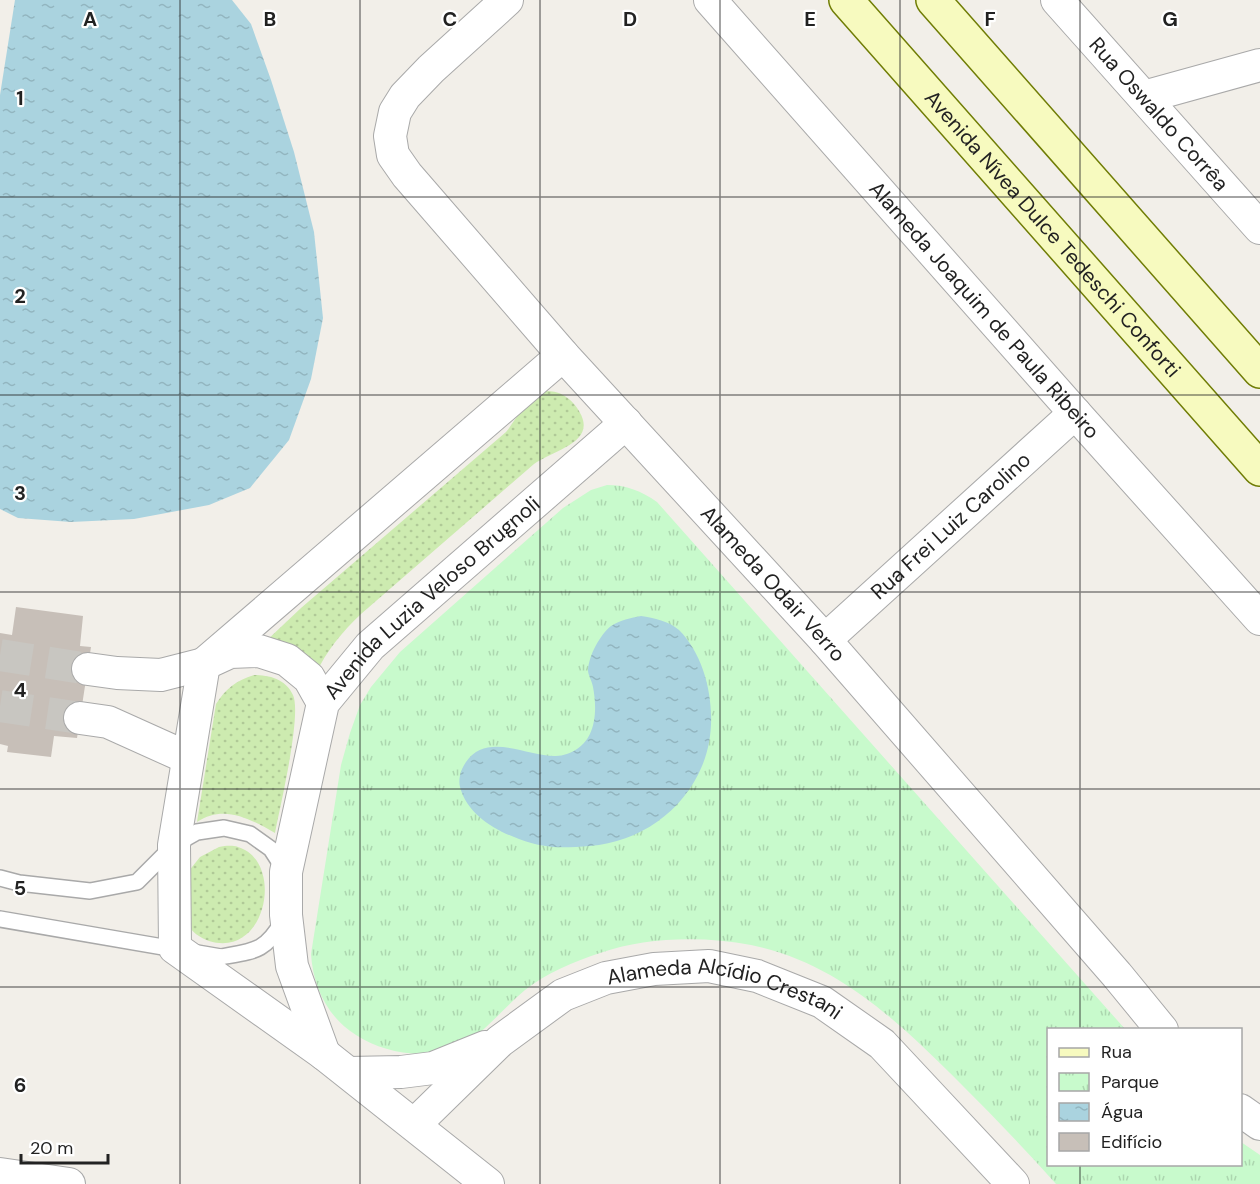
<svg xmlns="http://www.w3.org/2000/svg" width="1260" height="1184" font-family="'DM Sans',sans-serif">
<style>
.grass{fill:url(#grass-dots)}
.park{fill:url(#park-tufts)}
.water{fill:url(#water-ripples)}
.building{fill:#c7bfb8}
.lines{fill:none;stroke-linecap:round;stroke-linejoin:round}
.minor-tunnel{stroke:#c8c6c1;stroke-width:32;stroke-dasharray:32 16;stroke-linecap:butt}
.service-casing{stroke:#a9a9a9;stroke-width:18}
.minor-casing{stroke:#a9a9a9;stroke-width:34}
.secondary-casing{stroke:#707d05;stroke-width:36}
.service{stroke:#fff;stroke-width:15}
.minor{stroke:#fff;stroke-width:32}
.secondary{stroke:#f7fabf;stroke-width:33}
.grid{fill:none;stroke:#222;stroke-width:1.5;stroke-opacity:0.55}
.labels{text-anchor:middle;stroke-width:4.5;stroke-linejoin:round;paint-order:stroke}
.street-label{font-size:21px;fill:#222;stroke:#fff}
.grid-label{font-size:20px;text-anchor:middle;font-weight:bold;fill:#222;stroke:#fff;stroke-width:4.5;stroke-linejoin:round;paint-order:stroke}
</style>
<defs>
<pattern id="grass-dots" width="8" height="8" patternUnits="userSpaceOnUse" patternTransform="scale(1.5)"><rect width="8" height="8" fill="#cdebb0"/><path d="M2 2h.1M6 6h.1" fill="none" stroke="#b0c997" stroke-width="1.8" stroke-linecap="round"/></pattern>
<pattern id="park-tufts" width="24" height="20" patternUnits="userSpaceOnUse" patternTransform="scale(1.5)"><rect width="24" height="20" fill="#c8facc"/><path d="M3 7l-1-3M5 7V3M7 7l1-3M15 17l-1-3M17 17v-4M19 17l1-3" fill="none" stroke="#acd6af"/></pattern>
<pattern id="water-ripples" width="26" height="14" patternUnits="userSpaceOnUse" patternTransform="scale(1.5)"><rect width="26" height="14" fill="#aad3df"/><path d="M2 4q2-2 4 0t4 0M15 11q2-2 4 0t4 0" fill="none" stroke="#92b5bf"/></pattern>
</defs>
<rect width="100%" height="100%" fill="#f2efe9"/>
<g class="grass">
<path d="M 546,391 C 558,391 566,395 574,404 C 604,441 557,448 534,464 L 361,614 C 343,631 326,651 316,674 L 264,643 L 301,608 L 506,432 C 518,417 526,398 546,391 Z"/>
<path d="M 254,675 C 269,675 286,679 293,695 C 302,715 280,807 275,833 C 250,819 224,804 197,822 L 216,704 C 226,688 236,681 254,675 Z"/>
<path d="M 219,847 C 225,846 232,845 238,847 C 285,861 267,959 209,941 C 201,938 190,932 188,923 C 185,909 188,887 188,872 L 200,857 Z"/>
</g>
<path class="park" d="M 607,485 C 627,485 641,491 657,502 L 1125,1029 L 1048,1030 L 1048,1164 L 1240,1164 L 1241,1142 L 1260,1155 L 1260,1184 L 1056,1184 C 1025,1149 993,1116 960,1083 C 900,1023 837,962 751,945 C 703,936 646,937 600,953 C 575,961 545,974 525,990 C 507,1005 489,1027 470,1040 C 435,1062 389,1056 356,1035 C 327,1017 313,986 311,954 L 341,765 L 350,733 L 360,705 L 371,687 L 400,652 L 563,508 L 591,490 Z"/>
<g class="water">
<path d="M 15,0 L 232,0 L 251,24 L 271,80 L 294,152 L 314,232 L 323,318 L 311,379 L 289,440 L 250,488 L 209,505 L 134,519 L 71,522 L 18,518 L 0,509 L 0,95 Z"/>
<path d="M 641,616 C 654,618 669,621 679,630 C 711,662 720,725 702,766 C 683,812 639,842 590,846 C 562,848 546,849 519,839 C 494,830 467,814 460,787 C 458,779 461,769 466,762 C 487,731 528,757 556,756 C 563,756 571,753 577,749 C 597,736 597,708 593,687 C 592,681 588,675 588,670 C 589,655 600,635 611,626 C 620,620 631,618 641,616 Z"/>
</g>
<path class="building" d="M 16,607 L 83,616 L 80,646 L 91,647 L 77,738 L 54,736 L 51,757 L 7,752 L 8,746 L 0,744 L 0,633 L 12,635 Z"/>
<g class="lines">
<g class="minor-tunnel">
<path d="M 0,655 L 88,669"/>
<path d="M 0,706 L 80,718"/>
</g>
<g class="service-casing">
<g id="service">
<path d="M 0,878 L 19,883 L 90,891 L 137,882 L 174,845 L 197,832 L 224,828 L 250,834 L 271,849 L 284,869"/>
<path d="M 0,919 L 221,957 C 254,951 265,952 283,921"/>
</g>
</g>
<g class="minor-casing">
<g id="minor">
<path id="s1" d="M 507,0 L 431,69 L 405,96 L 395,112 L 390,136 L 393,155 L 407,175 L 563,355 L 825,640 L 1117,975 L 1162,1030"/>
<path id="s2" d="M 710,0 L 1075,413 L 1260,619"/>
<path id="s3" d="M 1057,0 L 1260,228"/>
<path d="M 1144,97 L 1260,65"/>
<path id="s4" d="M 825,640 L 1075,413"/>
<path d="M 88,669 L 117,673 L 161,675 L 204,664 L 230,652 L 259,651 L 287,660 L 309,678 L 323,703"/>
<path d="M 80,718 L 108,722 L 188,758"/>
<path id="s5" d="M 324,1054 L 292,966 L 286,915 L 286,872 L 323,703 L 370,646 L 626,423"/>
<path d="M 349,1073 L 401,1072 L 433,1068 L 485,1047"/>
<path d="M 1240,1110 L 1260,1124"/>
<path id="s6" d="M 415,1124 L 500,1041 L 563,995 L 606,978 L 654,969 L 709,966 L 757,976 L 822,1002 L 882,1044 L 1013,1184"/>
<path d="M 0,1174 L 69,1184"/>
<path d="M 488,1184 L 324,1054 L 175,948 L 174,845 L 204,664 L 563,355"/>
</g>
</g>
<g class="secondary-casing">
<g id="secondary">
<path id="s7" d="M 846,0 L 1260,469"/>
<path d="M 933,0 L 1260,371"/>
</g>
</g>
<use href="#service" class="service"/>
<use href="#minor" class="minor"/>
<use href="#secondary" class="secondary"/>
</g>
<path class="grid" d="M 180,0 L 180,1184M 360,0 L 360,1184M 540,0 L 540,1184M 720,0 L 720,1184M 900,0 L 900,1184M 1080,0 L 1080,1030M 0,197 L 1260,197M 0,395 L 1260,395M 0,592 L 1260,592M 0,789 L 1260,789M 0,987 L 1260,987M 1080,1164 L 1080,1184"/>
<g class="labels">
<g class="street-label">
<text dy="7" stroke="none"><textPath href="#s3" startOffset="153">Rua Oswaldo Corrêa</textPath></text>
<text dy="7" stroke="none"><textPath href="#s7" startOffset="312">Avenida Nívea Dulce Tedeschi Conforti</textPath></text>
<text dy="7" stroke="none"><textPath href="#s2" startOffset="414">Alameda Joaquim de Paula Ribeiro</textPath></text>
<text dy="7" stroke="none"><textPath href="#s4" startOffset="170">Rua Frei Luiz Carolino</textPath></text>
<text dy="7" stroke="none"><textPath href="#s1" startOffset="776">Alameda Odair Verro</textPath></text>
<text dy="7" stroke="none"><textPath href="#s5" startOffset="513">Avenida Luzia Veloso Brugnoli</textPath></text>
<text dy="7" stroke="none"><textPath href="#s6" startOffset="366">Alameda Alcídio Crestani</textPath></text>
</g>
</g>
<g class="grid-label">
<text x="90" y="26">A</text>
<text x="270" y="26">B</text>
<text x="450" y="26">C</text>
<text x="630" y="26">D</text>
<text x="810" y="26">E</text>
<text x="990" y="26">F</text>
<text x="1170" y="26">G</text>
<text x="20" y="105">1</text>
<text x="20" y="303">2</text>
<text x="20" y="500">3</text>
<text x="20" y="697">4</text>
<text x="20" y="895">5</text>
<text x="20" y="1092">6</text>
</g>
<rect x="1047" y="1028" width="195" height="138" fill="#ffffff" stroke="#a7a7a7" stroke-width="1.5"/>
<rect x="1059" y="1048" width="30" height="9" fill="#f7fabf" stroke="#a7a7a7" stroke-width="1.5"/>
<text x="1101" y="1058" font-size="18" fill="#222222">Rua</text>
<rect x="1059" y="1073" width="30" height="18" fill="url(#park-tufts)" stroke="#a7a7a7" stroke-width="1.5"/>
<text x="1101" y="1088" font-size="18" fill="#222222">Parque</text>
<rect x="1059" y="1103" width="30" height="18" fill="url(#water-ripples)" stroke="#a7a7a7" stroke-width="1.5"/>
<text x="1101" y="1118" font-size="18" fill="#222222">Água</text>
<rect x="1059" y="1133" width="30" height="18" fill="#c7bfb8" stroke="#a7a7a7" stroke-width="1.5"/>
<text x="1101" y="1148" font-size="18" fill="#222222">Edifício</text>
<path d="M21 1154v9h87v-9" fill="none" stroke="#222222" stroke-width="3"/>
<text x="30" y="1154" font-size="18" fill="#222222" stroke="#ffffff" stroke-width="4.5" paint-order="stroke">20 m</text>
</svg>
